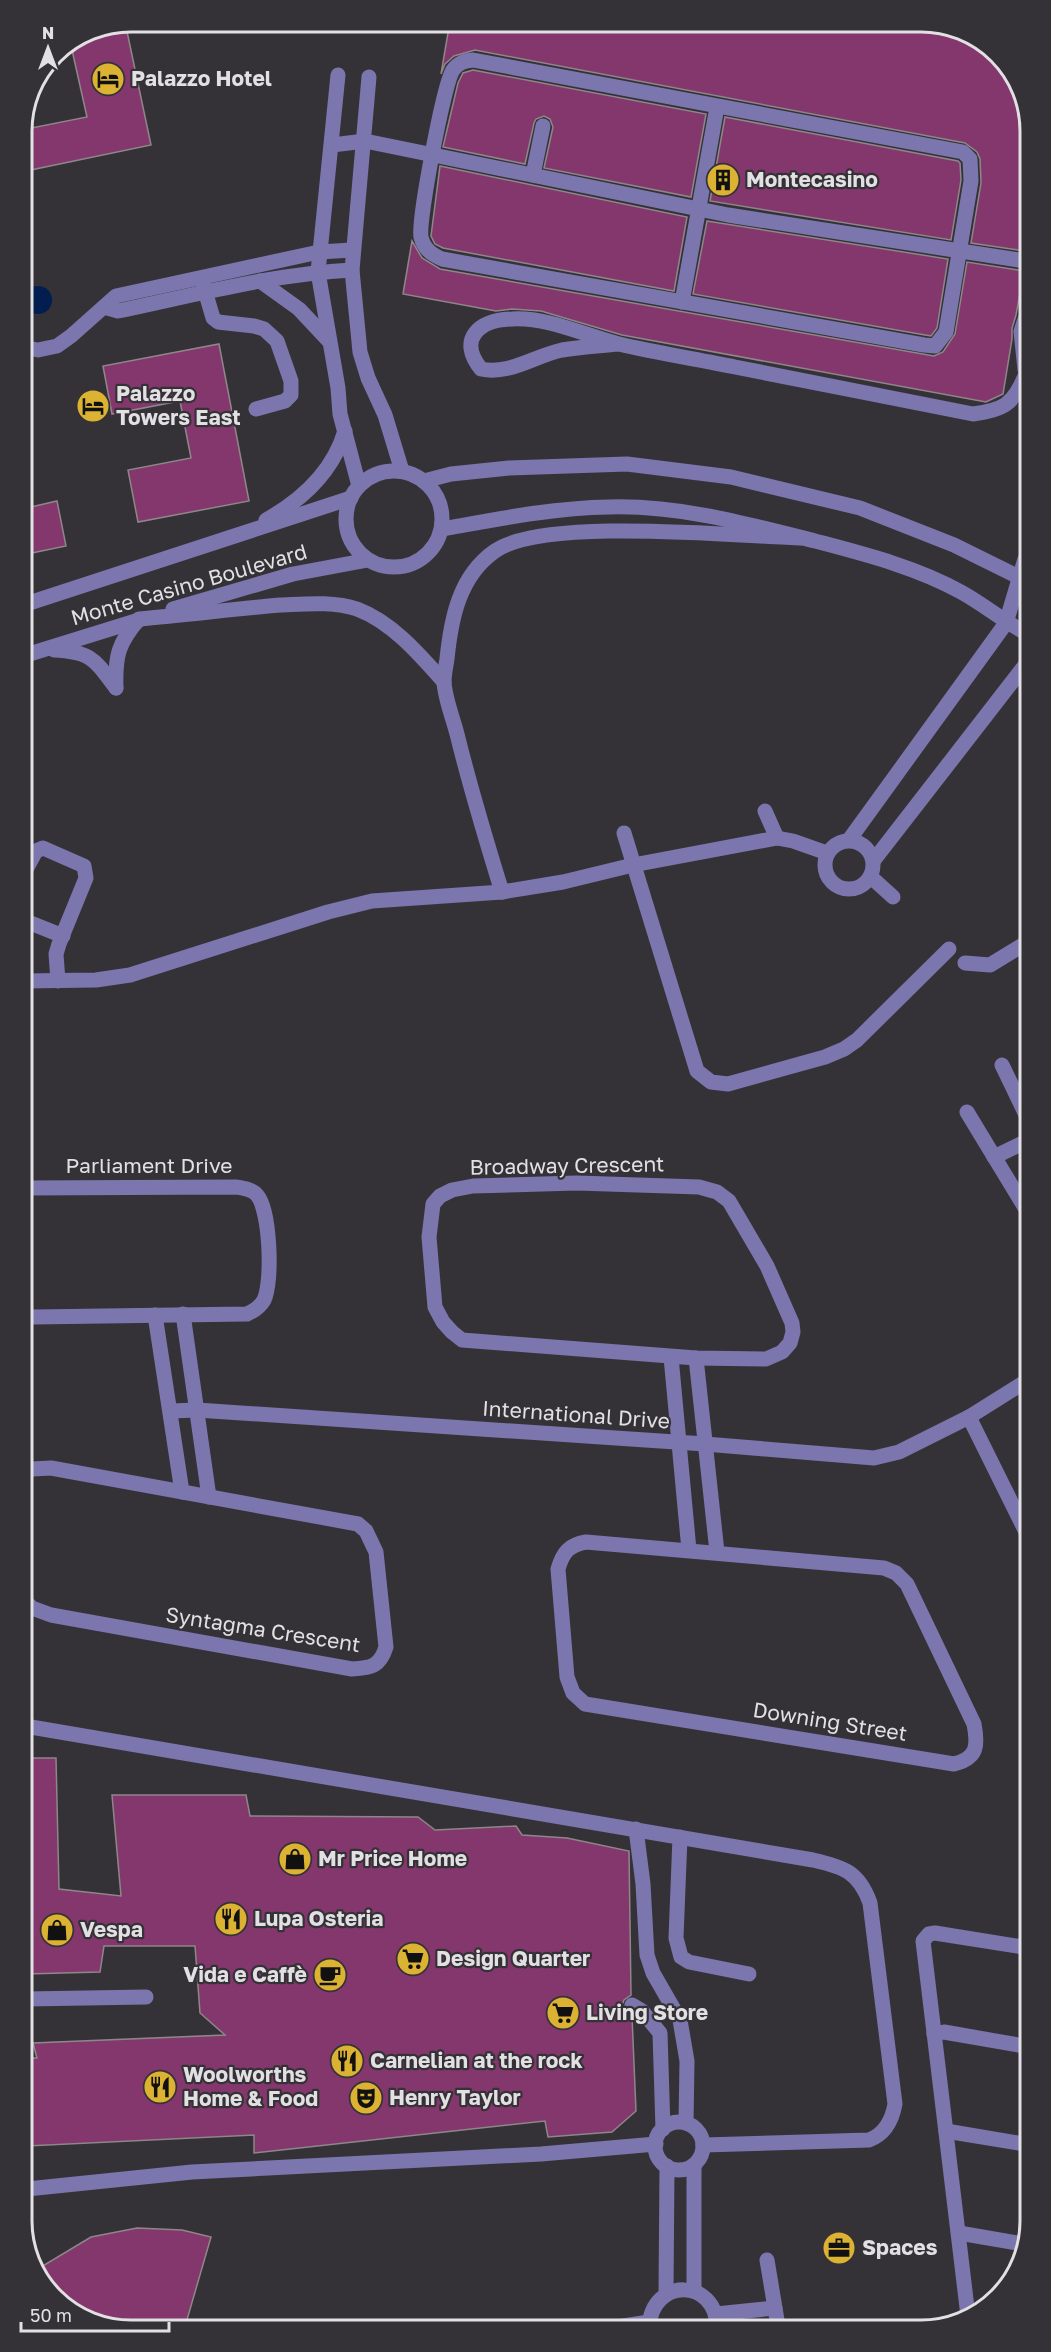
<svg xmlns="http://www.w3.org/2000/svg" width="1051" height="2352" font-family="'Golos Text',sans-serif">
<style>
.water{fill:#021d4f}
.building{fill:#84376c;stroke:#8d878a;stroke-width:1.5}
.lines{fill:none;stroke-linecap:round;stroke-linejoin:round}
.minor{stroke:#7b76ad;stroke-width:15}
.labels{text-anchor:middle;stroke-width:4.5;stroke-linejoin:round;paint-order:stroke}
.poi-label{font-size:21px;font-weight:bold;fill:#e2e0e3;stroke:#353237;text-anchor:start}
.street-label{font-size:21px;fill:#e2e0e3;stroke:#353237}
.rim{fill:none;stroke:#e2e0e3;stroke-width:3}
</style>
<rect width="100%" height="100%" fill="#353237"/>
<circle class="water" cx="38" cy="300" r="14"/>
<g class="building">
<path d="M 450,21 L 928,21 L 988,44 L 1024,95 L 1025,251 L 971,243 L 981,183 L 980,159 L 977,152 L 965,143 L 475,50 L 454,56 L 445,64 L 441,74 Z"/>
<path d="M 125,22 L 151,145 L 21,172 L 21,130 L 87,117 L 70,41 L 89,29 Z"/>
<path d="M 473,70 L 706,114 L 691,197 L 544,168 L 553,127 L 550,119 L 544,116 L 536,119 L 534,123 L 525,164 L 443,147 L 458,83 L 463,73 Z"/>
<path d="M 725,117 L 958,161 L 960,163 L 961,180 L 951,240 L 710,201 Z"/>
<path d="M 440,166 L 687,217 L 674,291 L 443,248 L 435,244 L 431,236 Z"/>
<path d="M 707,221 L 948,259 L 937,328 L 931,336 L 925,335 L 693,294 Z"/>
<path d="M 412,241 L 422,258 L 440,269 L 934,356 L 943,352 L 955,334 L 967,262 L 1024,271 L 1016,315 L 1012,328 L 1012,339 L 1003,394 L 986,402 L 622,335 L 541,311 L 512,309 L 496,311 L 403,294 Z"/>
<path d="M 219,344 L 249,501 L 138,522 L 128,470 L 191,458 L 180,401 L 112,414 L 103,366 Z"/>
<path d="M 57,501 L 66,546 L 22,555 L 22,509 Z"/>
<path d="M 26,1758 L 56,1758 L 59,1889 L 121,1896 L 112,1795 L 246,1795 L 250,1816 L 418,1817 L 435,1830 L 516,1826 L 522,1835 L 567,1838 L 629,1851 L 631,1995 L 624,2000 L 622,2005 L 624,2010 L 632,2016 L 636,2111 L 612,2132 L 548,2137 L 545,2121 L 254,2153 L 254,2135 L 27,2146 L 26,2058 L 37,2058 L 33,2043 L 225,2035 L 200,2013 L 195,1946 L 104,1946 L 100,1972 L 26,1974 Z"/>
<path d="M 137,2228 L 182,2230 L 211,2237 L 184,2330 L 123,2331 L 63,2308 L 36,2270 L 91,2237 Z"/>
</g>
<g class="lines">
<g class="minor">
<path d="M 473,60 L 963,152 L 970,159 L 971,181 L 946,332 L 935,346 L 924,345 L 442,259 C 431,254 424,249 421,237 C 418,220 444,83 453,70 C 458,63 464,61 473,60 Z"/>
<path d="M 338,75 L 318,272 L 338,388 L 340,414 L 359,486"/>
<path d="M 369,77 L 352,270 L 360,352 L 368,378 L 385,415 L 402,471"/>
<path d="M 332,145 L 365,141 L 728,215 L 1025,261"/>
<path d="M 533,175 L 543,126"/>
<path d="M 260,281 L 299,309 L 329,341"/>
<path d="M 203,284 L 213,318 L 218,322 L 254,326 L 264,329 L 277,341 L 291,381 L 291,395 L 285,401 L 256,409"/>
<path d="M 682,302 L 717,107"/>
<path d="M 104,307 L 118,311 C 195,295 273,274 352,270"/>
<path d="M 1025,319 L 1021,331 L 1025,370"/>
<path d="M 618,344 C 599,346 580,347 562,350 C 534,356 510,375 481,369 C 457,339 479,320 512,319 C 548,317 584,335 619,344 C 657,353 696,359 735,367 C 814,383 894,398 973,414 C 1003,410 1013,405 1025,376"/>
<path d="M 22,347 L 38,350 L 57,346 L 71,336 L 116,296 L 319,252 L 352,250"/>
<circle cx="394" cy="519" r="48"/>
<path d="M 424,481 L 451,474 L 509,468 L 627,464 L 731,477 L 860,508 L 954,545 L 1025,580"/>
<path d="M 266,520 C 302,500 333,471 345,431"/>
<path d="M 442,529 C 498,519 552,508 609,507 C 679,505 748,524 815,541 C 864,554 916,567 961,592 C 983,604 1003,621 1026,633"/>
<path d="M 23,605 L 351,498"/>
<path d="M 173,609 L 293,574 L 368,560"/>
<path d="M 54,650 C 92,652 94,659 116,688"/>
<path d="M 23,656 L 139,620"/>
<path d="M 116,688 C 115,656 118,643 139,619 C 186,615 233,609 280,605 C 305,604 333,601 357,609 C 392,622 420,655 444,682"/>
<path d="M 765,811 L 777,838"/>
<path d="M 624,833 L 697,1071 L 711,1082 L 728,1084 L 825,1057 L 844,1049 L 857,1040 L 949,949"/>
<path d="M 849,840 L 1006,623 L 1025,559"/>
<circle cx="849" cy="865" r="24"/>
<path d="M 874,860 L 1026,664"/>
<path d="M 23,875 L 36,851 L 43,848 L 84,866 L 86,878 L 59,944 L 56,954 L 58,981"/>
<path d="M 871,877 L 893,897"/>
<path d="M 502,892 C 486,840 470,787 457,734 C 453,718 445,699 444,682 C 444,674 446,666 447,659 C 451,619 459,576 495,551 C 543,517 736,536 801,538"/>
<path d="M 23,920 L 63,936"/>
<path d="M 965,963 L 990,965 L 1026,943"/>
<path d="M 24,981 L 96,980 L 130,975 L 328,912 L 372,901 L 502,892 L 563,882 L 633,865 L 777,838 L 793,841 L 827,853"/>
<path d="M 1002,1065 L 1027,1117"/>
<path d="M 967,1112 L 1027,1211"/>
<path d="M 994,1157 L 1025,1142 L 1027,1138"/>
<path d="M 577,1183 L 699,1187 L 717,1192 L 729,1201 L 767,1266 L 792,1323 L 793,1332 L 790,1343 L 782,1352 L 766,1359 L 696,1358 L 462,1340 L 452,1332 L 443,1322 L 435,1307 L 429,1237 L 433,1204 L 440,1196 L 452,1190 L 473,1186 Z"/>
<path d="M 24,1188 L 236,1187 C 243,1188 252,1189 257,1195 C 270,1210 273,1281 264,1300 C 260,1307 254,1311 247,1314 L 33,1317 L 24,1315"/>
<path d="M 183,1314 L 209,1497"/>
<path d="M 155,1315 L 182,1492"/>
<path d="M 671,1357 L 689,1550"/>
<path d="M 696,1358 L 717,1552"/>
<path d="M 171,1411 L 197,1410 L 705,1444 L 874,1458 L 899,1452 L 969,1417 L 1028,1380"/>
<path d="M 969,1417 L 1028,1536"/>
<path d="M 25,1473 L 32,1469 L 51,1468 L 358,1524 L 366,1531 L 376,1552 L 386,1647 C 380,1666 372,1668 352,1669 L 51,1615 L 32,1608 L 25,1601"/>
<path d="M 586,1542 L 884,1568 L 896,1573 L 907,1584 L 974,1724 C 978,1745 978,1758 954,1764 L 585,1704 L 573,1693 L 567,1677 L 558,1569 C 563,1552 569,1545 586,1542 Z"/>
<path d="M 25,1726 L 813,1860 C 844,1867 859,1872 870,1903 L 895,2104 C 892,2121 885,2134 869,2140 L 703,2145"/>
<path d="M 636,1829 L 643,1884 L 647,1955 L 653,1973 L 680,2020 L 687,2061 L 686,2123"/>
<path d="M 680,1837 L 676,1938 L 681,1957 L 689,1962 L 749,1974"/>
<path d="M 26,1999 L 146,1997"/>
<path d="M 632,2005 L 642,2011 L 660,2033 L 663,2129"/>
<path d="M 934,2034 L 944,2032 L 1030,2047"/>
<circle cx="679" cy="2146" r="24"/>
<path d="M 946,2131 L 1030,2145"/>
<path d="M 694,2165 L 694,2291"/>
<path d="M 27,2189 L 192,2172 L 541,2154 L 656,2144"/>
<path d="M 959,2233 L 1023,2244"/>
<path d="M 767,2260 L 778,2326"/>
<path d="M 666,2295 L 667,2166"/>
<path d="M 716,2314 L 775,2308"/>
<path d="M 968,2316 L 923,1941 L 929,1934 L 935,1933 L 1029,1948"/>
<path d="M 617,2327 L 649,2322"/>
<path d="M 649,2327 C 652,2277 716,2278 717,2327"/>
</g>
</g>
<defs>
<g id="hotel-disc" transform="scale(1.725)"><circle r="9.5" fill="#dcb233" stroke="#353237"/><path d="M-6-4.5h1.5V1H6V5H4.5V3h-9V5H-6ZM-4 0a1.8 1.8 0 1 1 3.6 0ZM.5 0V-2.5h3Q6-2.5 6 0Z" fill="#111"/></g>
<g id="building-disc" transform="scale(1.725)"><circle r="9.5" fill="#dcb233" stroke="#353237"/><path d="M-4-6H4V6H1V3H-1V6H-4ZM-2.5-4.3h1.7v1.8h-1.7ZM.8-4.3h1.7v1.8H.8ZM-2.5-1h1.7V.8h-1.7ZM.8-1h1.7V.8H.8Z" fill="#111"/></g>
<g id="shop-disc" transform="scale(1.725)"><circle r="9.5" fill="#dcb233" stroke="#353237"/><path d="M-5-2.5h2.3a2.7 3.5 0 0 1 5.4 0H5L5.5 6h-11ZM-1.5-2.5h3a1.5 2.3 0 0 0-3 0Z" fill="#111"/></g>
<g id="restaurant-disc" transform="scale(1.725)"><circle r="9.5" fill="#dcb233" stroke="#353237"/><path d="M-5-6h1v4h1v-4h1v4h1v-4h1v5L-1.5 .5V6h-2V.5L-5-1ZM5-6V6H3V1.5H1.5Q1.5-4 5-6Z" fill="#111"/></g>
<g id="supermarket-disc" transform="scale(1.725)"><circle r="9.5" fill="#dcb233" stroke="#353237"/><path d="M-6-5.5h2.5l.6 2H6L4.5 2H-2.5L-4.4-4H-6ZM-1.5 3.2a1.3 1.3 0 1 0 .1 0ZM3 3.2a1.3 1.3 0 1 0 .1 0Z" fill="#111"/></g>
<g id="cafe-disc" transform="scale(1.725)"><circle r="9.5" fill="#dcb233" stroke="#353237"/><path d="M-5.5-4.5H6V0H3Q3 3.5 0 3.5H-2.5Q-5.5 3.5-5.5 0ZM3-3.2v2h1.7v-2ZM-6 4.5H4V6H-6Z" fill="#111"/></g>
<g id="theatre-disc" transform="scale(1.725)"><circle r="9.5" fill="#dcb233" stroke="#353237"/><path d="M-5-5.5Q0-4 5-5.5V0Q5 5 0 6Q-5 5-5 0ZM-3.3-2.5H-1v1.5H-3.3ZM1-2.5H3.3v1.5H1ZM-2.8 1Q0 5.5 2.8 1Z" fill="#111"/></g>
<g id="office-disc" transform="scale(1.725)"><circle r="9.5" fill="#dcb233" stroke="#353237"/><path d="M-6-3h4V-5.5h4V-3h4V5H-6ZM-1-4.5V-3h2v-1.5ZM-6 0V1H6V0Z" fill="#111"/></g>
</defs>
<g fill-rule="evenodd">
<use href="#hotel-disc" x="108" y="79"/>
<use href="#building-disc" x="723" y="180"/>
<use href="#hotel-disc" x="93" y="406"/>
<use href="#shop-disc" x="295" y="1859"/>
<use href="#restaurant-disc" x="231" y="1919"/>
<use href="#shop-disc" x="57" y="1930"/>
<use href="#supermarket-disc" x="413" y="1959"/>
<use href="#cafe-disc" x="330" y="1975"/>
<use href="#supermarket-disc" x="563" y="2013"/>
<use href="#restaurant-disc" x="347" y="2061"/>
<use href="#restaurant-disc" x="160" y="2087"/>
<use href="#theatre-disc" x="366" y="2098"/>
<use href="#office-disc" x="839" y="2248"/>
</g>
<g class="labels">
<g class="poi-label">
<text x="131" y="86">Palazzo Hotel</text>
<text x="746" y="187">Montecasino</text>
<text x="116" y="401">Palazzo<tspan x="116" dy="24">Towers East</tspan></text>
<text x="318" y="1866">Mr Price Home</text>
<text x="254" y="1926">Lupa Osteria</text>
<text x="80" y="1937">Vespa</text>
<text x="436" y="1966">Design Quarter</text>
<text x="307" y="1982" text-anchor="end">Vida e Caffè</text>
<text x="586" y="2020">Living Store</text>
<text x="370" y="2068">Carnelian at the rock</text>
<text x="183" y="2082">Woolworths<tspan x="183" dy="24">Home &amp; Food</tspan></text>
<text x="389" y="2105">Henry Taylor</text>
<text x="862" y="2255">Spaces</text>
</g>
<g class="street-label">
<text transform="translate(189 585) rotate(-16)" y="7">Monte Casino Boulevard</text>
<text x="149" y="1173">Parliament Drive</text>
<text transform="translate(567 1166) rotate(-1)" y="7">Broadway Crescent</text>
<text transform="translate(576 1415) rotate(4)" y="7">International Drive</text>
<text transform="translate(263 1630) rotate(9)" y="7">Syntagma Crescent</text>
<text transform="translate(830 1722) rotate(9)" y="7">Downing Street</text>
</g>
</g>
<path d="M0 0H1051V2352H0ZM131 32H921A99 99 0 0 1 1020 131V2221A99 99 0 0 1 921 2320H131A99 99 0 0 1 32 2221V131A99 99 0 0 1 131 32Z" fill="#353237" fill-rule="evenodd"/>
<path class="rim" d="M131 32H921A99 99 0 0 1 1020 131V2221A99 99 0 0 1 921 2320H131A99 99 0 0 1 32 2221V131A99 99 0 0 1 131 32Z"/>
<g transform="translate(48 48)" stroke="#353237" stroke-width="4.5" paint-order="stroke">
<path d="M0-4.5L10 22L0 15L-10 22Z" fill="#e2e0e3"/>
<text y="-9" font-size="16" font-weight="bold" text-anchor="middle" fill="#e2e0e3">N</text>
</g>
<path d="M21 2322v9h148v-9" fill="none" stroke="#e2e0e3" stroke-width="3"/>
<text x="30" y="2322" font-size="18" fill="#e2e0e3" stroke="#353237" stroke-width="4.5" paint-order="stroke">50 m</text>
</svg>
